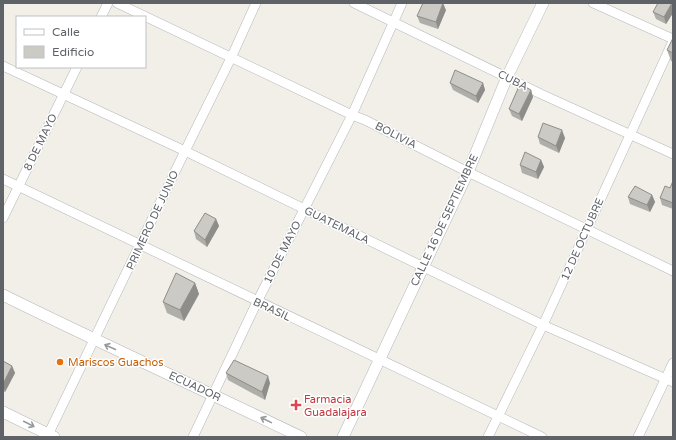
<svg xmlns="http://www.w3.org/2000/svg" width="676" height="440" font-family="'Varela Round',sans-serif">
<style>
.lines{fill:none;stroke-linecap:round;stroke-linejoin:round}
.minor-casing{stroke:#b5b8bc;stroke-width:10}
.tertiary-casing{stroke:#b5b8bc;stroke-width:12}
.minor{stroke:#fff;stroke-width:9}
.tertiary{stroke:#fff;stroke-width:11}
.wall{fill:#afaea9}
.shaded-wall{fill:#8f8d8a}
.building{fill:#cccac5;stroke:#8f8d8a}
.oneway{stroke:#979a9d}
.food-dot{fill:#e8710a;stroke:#fff;stroke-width:1.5}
.health-dot{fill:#e0444e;stroke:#fff;stroke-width:1.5}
.labels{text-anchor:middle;stroke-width:3;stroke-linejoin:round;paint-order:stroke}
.street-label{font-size:11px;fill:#5f6368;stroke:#fff}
.food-label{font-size:11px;fill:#c56008;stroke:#fff;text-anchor:start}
.health-label{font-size:11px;fill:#be3a42;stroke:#fff;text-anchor:start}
</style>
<rect width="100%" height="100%" fill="#f1efe8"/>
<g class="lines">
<g class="minor-casing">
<g id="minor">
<path d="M 117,3 L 352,115 L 365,120 L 468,172 L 673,271"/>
<path d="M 354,3 L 541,94 L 673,154"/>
<path d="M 593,3 L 673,39"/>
<path d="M 101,17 L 108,3"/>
<path d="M 3,66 L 185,151 L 543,325 L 673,382"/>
<path d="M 3,179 L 542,437"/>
<path d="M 3,218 L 77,67"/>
<path d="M 47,437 L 185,151 L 231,58 L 256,3"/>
<path d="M 193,437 L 257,302 L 352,115 L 402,3"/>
<path d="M 488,437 L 543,325 L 673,41"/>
<path d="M 638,437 L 673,363"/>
</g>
</g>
<g class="tertiary-casing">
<g id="tertiary">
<path d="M 3,295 C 102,344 202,389 301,437"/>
<path d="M 3,412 L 54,437"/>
<path d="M 343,437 L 468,172 L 507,77 L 543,3"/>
</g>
</g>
<use href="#minor" class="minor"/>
<use href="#tertiary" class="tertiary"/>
</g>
<g class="wall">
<path d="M 673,3 L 673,13 L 666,24 L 656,19 L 653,12 Z"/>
<path d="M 446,10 L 438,29 L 420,23 L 417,16 Z"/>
<path d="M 673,38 L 673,62 L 671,61 L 667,50 Z"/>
<path d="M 450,83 L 483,83 L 485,90 L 478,103 L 453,90 Z"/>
<path d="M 531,90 L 533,97 L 522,121 L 512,116 L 509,109 Z"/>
<path d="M 538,137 L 565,138 L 559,153 L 540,144 Z"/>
<path d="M 541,160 L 544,167 L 538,179 L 522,173 L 520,165 Z"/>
<path d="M 673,181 L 673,209 L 662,205 L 660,198 L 670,188 Z"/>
<path d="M 652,195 L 655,202 L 650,212 L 630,204 L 628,197 Z"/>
<path d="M 216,219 L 219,226 L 207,247 L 196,239 L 194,231 Z"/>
<path d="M 195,283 L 199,294 L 184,321 L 167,313 L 163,302 Z"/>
<path d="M 3,361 L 12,366 L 15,373 L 5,392 L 3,391 Z"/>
<path d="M 226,373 L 270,383 L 265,400 L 228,380 Z"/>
</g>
<g class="shaded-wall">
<path d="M 443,3 L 446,10 L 438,29 L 436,22 Z"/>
<path d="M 672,3 L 673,3 L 673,13 L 666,24 L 664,17 Z"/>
<path d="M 483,83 L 485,90 L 478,103 L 476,96 Z"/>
<path d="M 531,90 L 533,97 L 522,121 L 519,114 Z"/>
<path d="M 562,130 L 565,138 L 559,153 L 556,146 Z"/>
<path d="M 541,160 L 544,167 L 538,179 L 536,172 Z"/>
<path d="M 652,195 L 655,202 L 650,212 L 647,205 Z"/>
<path d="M 216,219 L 219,226 L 207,247 L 205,240 Z"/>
<path d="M 195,283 L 199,294 L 184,321 L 180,310 Z"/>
<path d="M 12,366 L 15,373 L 5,392 L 3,384 Z"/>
<path d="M 268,376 L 270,383 L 265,400 L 262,392 Z"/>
</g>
<g class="building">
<path d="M 423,3 L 443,3 L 436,22 L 417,16 Z"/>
<path d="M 658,3 L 672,3 L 664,17 L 653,12 Z"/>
<path d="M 673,38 L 673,53 L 667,50 Z"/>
<path d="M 455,70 L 483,83 L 476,96 L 450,83 Z"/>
<path d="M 520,84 L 531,90 L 519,114 L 509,109 Z"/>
<path d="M 543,123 L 562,130 L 556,146 L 538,137 Z"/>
<path d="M 525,152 L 541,160 L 536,172 L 520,165 Z"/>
<path d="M 673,181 L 673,203 L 660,198 L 665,186 L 670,188 Z"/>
<path d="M 635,186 L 652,195 L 647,205 L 628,197 Z"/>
<path d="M 205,213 L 216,219 L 205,240 L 194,231 Z"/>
<path d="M 176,273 L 195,283 L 180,310 L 163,302 Z"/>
<path d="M 234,360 L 268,376 L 262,392 L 226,373 Z"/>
<path d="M 3,361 L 12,366 L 3,384 Z"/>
</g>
<defs><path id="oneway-shaft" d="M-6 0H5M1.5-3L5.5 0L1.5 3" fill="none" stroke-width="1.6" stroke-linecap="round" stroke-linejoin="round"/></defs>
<g class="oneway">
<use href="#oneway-shaft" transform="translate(110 347) rotate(-156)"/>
<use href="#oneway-shaft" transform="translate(266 420) rotate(-154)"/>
<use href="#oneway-shaft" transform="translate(29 424) rotate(27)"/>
</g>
<circle class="food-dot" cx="60" cy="362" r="4"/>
<path class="health-dot" d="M294 399h4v4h4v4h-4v4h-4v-4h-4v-4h4z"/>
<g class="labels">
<g class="street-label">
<text transform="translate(513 80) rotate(26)" y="4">CUBA</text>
<text transform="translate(396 135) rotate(27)" y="4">BOLIVIA</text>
<text transform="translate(40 142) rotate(-64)" y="4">8 DE MAYO</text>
<text transform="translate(152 220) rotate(-65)" y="4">PRIMERO DE JUNIO</text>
<text transform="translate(444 220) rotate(-65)" y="4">CALLE 16 DE SEPTIEMBRE</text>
<text transform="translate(337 225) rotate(26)" y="4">GUATEMALA</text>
<text transform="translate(582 239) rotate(-66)" y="4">12 DE OCTUBRE</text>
<text transform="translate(282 252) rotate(-63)" y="4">10 DE MAYO</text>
<text transform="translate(272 309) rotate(25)" y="4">BRASIL</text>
<text transform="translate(195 386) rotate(25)" y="4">ECUADOR</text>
</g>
<g class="food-label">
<text x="68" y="366">Mariscos Guachos</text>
</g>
<g class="health-label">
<text x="304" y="403">Farmacia<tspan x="304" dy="13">Guadalajara</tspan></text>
</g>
</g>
<rect width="676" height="440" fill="none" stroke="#5f6368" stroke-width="8"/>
<rect x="16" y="16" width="130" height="52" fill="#ffffff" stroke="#bfc1c3"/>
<rect x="24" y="29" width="20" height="6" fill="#ffffff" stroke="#bfc1c3"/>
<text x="52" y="36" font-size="12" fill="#5f6368">Calle</text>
<rect x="24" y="46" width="20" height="12" fill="#cccac5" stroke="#bfc1c3"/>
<text x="52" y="56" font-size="12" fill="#5f6368">Edificio</text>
</svg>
